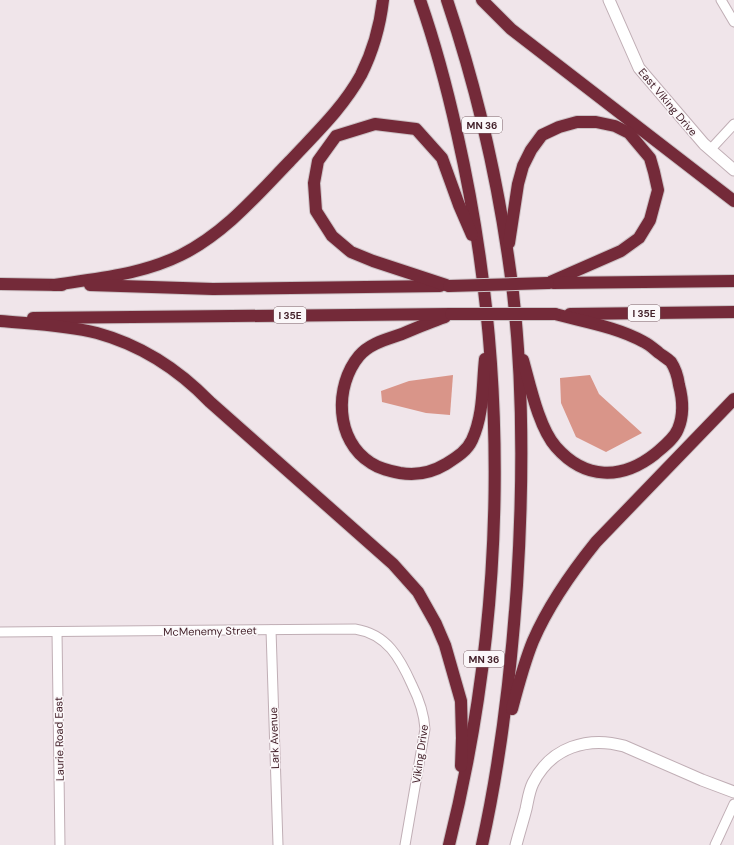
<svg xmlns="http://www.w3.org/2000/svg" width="734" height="845" font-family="'DM Sans',sans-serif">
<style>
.water{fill:#d99589}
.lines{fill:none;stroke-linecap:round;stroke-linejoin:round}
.minor-casing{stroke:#c0aeb5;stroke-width:11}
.tertiary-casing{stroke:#c0aeb5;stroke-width:13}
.motorway-casing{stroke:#cbc1c4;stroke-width:14}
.minor{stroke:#fff;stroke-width:9}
.tertiary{stroke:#fff;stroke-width:11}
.motorway{stroke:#742a39;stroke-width:12}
.motorway-bridge-casing{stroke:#cbc1c4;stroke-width:14;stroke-linecap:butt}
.motorway-bridge{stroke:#742a39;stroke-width:12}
.labels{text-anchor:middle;stroke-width:3;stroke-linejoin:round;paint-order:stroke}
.shield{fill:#fbf7f9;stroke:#7b6269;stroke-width:1}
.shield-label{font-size:10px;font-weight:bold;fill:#44222b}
.street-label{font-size:11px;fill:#44222b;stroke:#fbf7f9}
</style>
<rect width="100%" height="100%" fill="#f0e5ea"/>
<g class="water">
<path d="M 453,375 L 450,415 L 426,413 L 382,402 L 381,391 L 409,381 Z"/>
<path d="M 590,375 L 599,394 L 642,433 L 606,452 L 576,437 L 561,403 L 560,378 Z"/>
</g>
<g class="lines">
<g class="minor-casing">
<g id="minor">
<path d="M 721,0 L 734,22"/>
<path d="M 710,150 L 734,124"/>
<path d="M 271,630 L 278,845"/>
<path d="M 0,632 L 355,629 C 387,634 400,658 412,685 C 419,699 424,713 425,729 L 405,845"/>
<path d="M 57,632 L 60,845"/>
<path d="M 715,845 L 734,804"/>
</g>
</g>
<g class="tertiary-casing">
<g id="tertiary">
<path d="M 609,0 L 639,68 L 704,144 L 734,170"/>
<path d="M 516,845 C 519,833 523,821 526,809 C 528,800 529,791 533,783 C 551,747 588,736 624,746 L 702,780 L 734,792"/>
</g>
</g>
<g class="motorway-casing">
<g id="motorway">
<path d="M 420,0 C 435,43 447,88 457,133 C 510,367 507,612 449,845"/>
<path d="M 447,0 C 479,95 501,194 513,293 C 524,390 523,489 517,585 C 511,673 501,759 482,845"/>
<path d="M 482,0 L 511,29 L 734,201"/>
<path d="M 509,243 L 518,184 L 523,166 L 531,150 L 542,135 L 559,127 L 577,122 L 596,122 L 615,126 L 629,133 L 650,158 L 654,172 L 658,190 L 650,220 L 639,238 L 621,251 L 548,283"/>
<path d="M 553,283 L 734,281"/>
<path d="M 0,284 L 62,285"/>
<path d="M 55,285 C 97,278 141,275 181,255 C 225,233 256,196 290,161 C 315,134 343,108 361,75 C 373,51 380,26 383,0"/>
<path d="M 90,285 L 213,289 L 440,286"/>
<path d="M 449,286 L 373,261 L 351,252 L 332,236 L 316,211 L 314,183 L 318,161 L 336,136 L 375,124 L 416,129 L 442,158 L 459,205 L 472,235"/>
<path d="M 570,314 L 734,312"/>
<path d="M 445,317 C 430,322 416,328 402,334 C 388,339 370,343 359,356 C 334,386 335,441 371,463 C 380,469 390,471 400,473 C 417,476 431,473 446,464 C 457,457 467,451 472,440 C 484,414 482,386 485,359"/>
<path d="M 33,318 L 451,314"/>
<path d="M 0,321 C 32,324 65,325 97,333 C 141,345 178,369 210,402 L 393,564 L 418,592 L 436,624 L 445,645 L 461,701 L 462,738 L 461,766"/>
<path d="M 523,360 C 530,385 539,428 556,447 C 585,480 622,480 655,454 C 663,447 674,439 678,429 C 684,415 683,400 679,385 C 678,378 675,368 671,362 C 668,359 663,356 659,353 C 654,349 650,345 644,342 C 617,327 585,322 555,314"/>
<path d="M 512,709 C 518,686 524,663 533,641 C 549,604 571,573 596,542 L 734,399"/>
</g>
</g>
<use href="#minor" class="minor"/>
<use href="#tertiary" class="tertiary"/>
<use href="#motorway" class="motorway"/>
<g class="motorway-bridge-casing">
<g id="motorway-bridge">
<path d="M 449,286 L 548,283"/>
<path d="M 451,314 L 555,314"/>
</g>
</g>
<use href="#motorway-bridge" class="motorway-bridge"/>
</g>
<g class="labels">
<g class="shield">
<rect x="462" y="117" width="40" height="16" rx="3"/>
<rect x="628" y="305" width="32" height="16" rx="3"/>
<rect x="274" y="307" width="32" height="16" rx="3"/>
<rect x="464" y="651" width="40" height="16" rx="3"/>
</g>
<g class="shield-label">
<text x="482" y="129">MN 36</text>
<text x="644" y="317">I 35E</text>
<text x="290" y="319">I 35E</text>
<text x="484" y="663">MN 36</text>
</g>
<g class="street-label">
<text transform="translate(668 102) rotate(50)" y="4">East Viking Drive</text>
<text transform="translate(210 631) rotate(-1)" y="4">McMenemy Street</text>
<text transform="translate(274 738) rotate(-92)" y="4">Lark Avenue</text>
<text transform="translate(59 739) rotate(-91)" y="4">Laurie Road East</text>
<text transform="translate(420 754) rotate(-82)" y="4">Viking Drive</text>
</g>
</g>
</svg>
